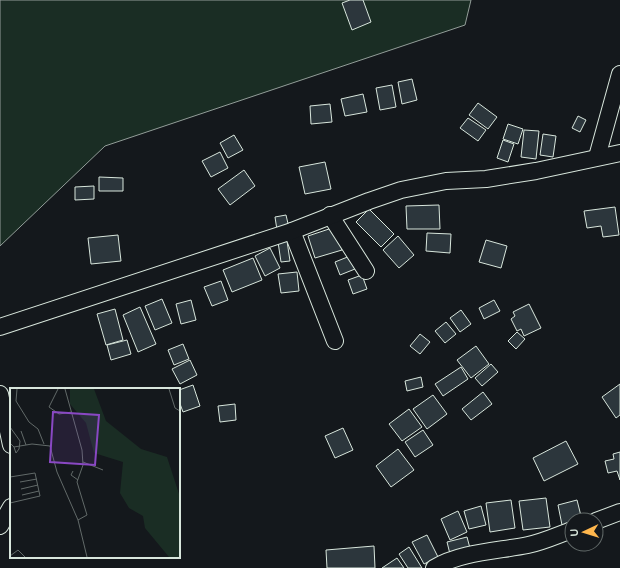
<svg xmlns="http://www.w3.org/2000/svg" width="620" height="568" font-family="Quicksand,sans-serif">
<style>
.green{fill:#1a2d24;stroke:#939e99}
.building{fill:#2c363c;stroke:#d8e6dc}
.lines{fill:none;stroke-linecap:round;stroke-linejoin:round}
.minor-casing{stroke:#d8e6dc;stroke-width:18}
.minor{stroke:#14181c;stroke-width:16}
.inset-road{fill:none;stroke:#626a69;stroke-width:1}
.view{fill:#8948c3;fill-opacity:0.15;stroke:#8948c3;stroke-width:2}
.inset-edge{fill:none;stroke:#d8e6dc;stroke-width:2}
</style>
<rect width="100%" height="100%" fill="#14181c"/>
<path class="green" d="M 0,0 L 471,0 L 465,25 L 105,146 L 0,246 Z"/>
<g class="building">
<path d="M 350,0 L 363,0 L 371,22 L 352,30 L 342,3 Z"/>
<path d="M 412,79 L 417,100 L 402,104 L 398,82 Z"/>
<path d="M 392,85 L 396,107 L 380,110 L 376,88 Z"/>
<path d="M 363,94 L 367,112 L 345,116 L 341,99 Z"/>
<path d="M 478,103 L 497,117 L 488,129 L 469,115 Z"/>
<path d="M 330,104 L 332,122 L 311,124 L 310,106 Z"/>
<path d="M 578,116 L 586,120 L 580,132 L 572,128 Z"/>
<path d="M 468,118 L 486,130 L 478,141 L 460,128 Z"/>
<path d="M 508,124 L 523,129 L 518,144 L 503,139 Z"/>
<path d="M 524,130 L 539,131 L 536,159 L 521,157 Z"/>
<path d="M 543,134 L 556,136 L 553,157 L 540,155 Z"/>
<path d="M 234,135 L 243,150 L 228,158 L 220,143 Z"/>
<path d="M 503,140 L 514,144 L 508,162 L 497,158 Z"/>
<path d="M 220,152 L 228,168 L 211,177 L 202,161 Z"/>
<path d="M 325,162 L 331,189 L 305,194 L 299,167 Z"/>
<path d="M 244,170 L 255,186 L 230,205 L 218,189 Z"/>
<path d="M 99,177 L 123,178 L 123,191 L 99,191 Z"/>
<path d="M 94,186 L 94,199 L 75,200 L 75,187 Z"/>
<path d="M 439,205 L 440,229 L 407,229 L 406,206 Z"/>
<path d="M 615,207 L 619,235 L 603,237 L 601,226 L 587,228 L 584,211 Z"/>
<path d="M 369,209 L 394,234 L 381,247 L 356,222 Z"/>
<path d="M 286,215 L 289,228 L 277,230 L 275,217 Z"/>
<path d="M 335,227 L 342,250 L 315,258 L 308,236 Z"/>
<path d="M 427,233 L 451,234 L 450,253 L 426,251 Z"/>
<path d="M 118,235 L 121,261 L 91,264 L 88,238 Z"/>
<path d="M 398,236 L 414,255 L 399,268 L 383,250 Z"/>
<path d="M 486,240 L 507,246 L 501,268 L 479,262 Z"/>
<path d="M 287,241 L 290,261 L 281,262 L 278,242 Z"/>
<path d="M 270,248 L 280,268 L 265,276 L 255,256 Z"/>
<path d="M 350,256 L 355,269 L 340,275 L 335,262 Z"/>
<path d="M 253,258 L 262,280 L 232,292 L 223,270 Z"/>
<path d="M 297,272 L 299,291 L 281,293 L 278,274 Z"/>
<path d="M 362,275 L 367,289 L 353,294 L 348,280 Z"/>
<path d="M 221,281 L 228,300 L 212,306 L 204,287 Z"/>
<path d="M 162,299 L 172,323 L 155,330 L 145,306 Z"/>
<path d="M 191,300 L 196,320 L 181,324 L 176,304 Z"/>
<path d="M 494,300 L 500,311 L 484,319 L 479,308 Z"/>
<path d="M 529,304 L 541,328 L 524,336 L 521,329 L 517,331 L 511,319 L 515,316 L 513,312 Z"/>
<path d="M 140,307 L 156,344 L 138,352 L 123,315 Z"/>
<path d="M 115,309 L 123,340 L 106,345 L 97,314 Z"/>
<path d="M 461,310 L 471,324 L 460,332 L 450,318 Z"/>
<path d="M 446,322 L 456,334 L 445,343 L 435,331 Z"/>
<path d="M 517,332 L 525,339 L 516,349 L 508,341 Z"/>
<path d="M 420,334 L 430,342 L 420,354 L 410,346 Z"/>
<path d="M 127,340 L 131,354 L 111,360 L 107,345 Z"/>
<path d="M 183,344 L 189,359 L 174,365 L 168,350 Z"/>
<path d="M 476,346 L 489,364 L 471,378 L 457,360 Z"/>
<path d="M 190,360 L 197,375 L 180,384 L 172,369 Z"/>
<path d="M 491,364 L 498,372 L 482,386 L 475,378 Z"/>
<path d="M 461,367 L 468,379 L 443,396 L 435,384 Z"/>
<path d="M 421,377 L 423,387 L 407,391 L 405,381 Z"/>
<path d="M 620,384 L 620,415 L 616,418 L 602,397 Z"/>
<path d="M 193,385 L 200,406 L 183,412 L 179,401 L 179,390 Z"/>
<path d="M 483,392 L 492,404 L 471,420 L 462,409 Z"/>
<path d="M 433,395 L 447,414 L 427,429 L 413,409 Z"/>
<path d="M 235,404 L 236,420 L 220,422 L 218,406 Z"/>
<path d="M 409,409 L 422,427 L 402,441 L 389,424 Z"/>
<path d="M 343,428 L 353,450 L 335,458 L 325,436 Z"/>
<path d="M 423,430 L 433,445 L 415,457 L 405,442 Z"/>
<path d="M 566,441 L 578,464 L 544,481 L 533,458 Z"/>
<path d="M 398,449 L 414,470 L 391,487 L 376,466 Z"/>
<path d="M 620,452 L 620,480 L 617,471 L 608,473 L 605,461 L 614,459 L 613,454 Z"/>
<path d="M 546,498 L 550,527 L 523,530 L 519,501 Z"/>
<path d="M 511,500 L 515,528 L 490,532 L 486,503 Z"/>
<path d="M 577,500 L 582,520 L 572,520 L 572,523 L 562,525 L 558,505 Z"/>
<path d="M 481,506 L 486,525 L 469,529 L 464,511 Z"/>
<path d="M 458,511 L 467,532 L 450,540 L 441,519 Z"/>
<path d="M 427,535 L 438,557 L 424,564 L 412,542 Z"/>
<path d="M 467,537 L 471,552 L 451,558 L 447,542 Z"/>
<path d="M 374,546 L 375,568 L 327,568 L 326,550 Z"/>
<path d="M 409,547 L 422,568 L 408,568 L 399,554 Z"/>
<path d="M 397,558 L 404,568 L 382,568 Z"/>
</g>
<g class="lines">
<g class="minor-casing">
<g id="minor">
<path d="M 597,157 L 620,74"/>
<path d="M 330,215 L 366,271"/>
<path d="M 292,231 L 335,341"/>
<path d="M 0,327 L 292,231 L 369,201 L 401,190 L 446,181 L 486,179 L 536,171 L 620,153"/>
<path d="M 0,394 L 11,445"/>
<path d="M 596,521 L 620,512"/>
<path d="M 0,526 L 11,507"/>
<path d="M 434,568 C 460,552 498,551 528,545 C 543,542 558,535 572,530"/>
</g>
</g>
<use href="#minor" class="minor"/>
</g>
<g transform="translate(10 388)">
<rect width="170" height="170" fill="#14181c"/>
<path d="M 60,1 L 84,1 L 96,33 L 131,61 L 157,69 L 170,109 L 170,169 L 159,169 L 135,140 L 133,128 L 119,120 L 110,105 L 113,74 L 84,65 L 76,35 L 60,16 Z" fill="#1a2d24"/>
<path class="inset-road" d="M 7,1 L 6,13 L 19,34 L 28,41 L 34,56M 48,1 L 39,19 L 49,26 L 62,24M 55,1 L 72,62 L 73,77 L 67,94 L 77,127 L 68,132M 159,1 L 165,20 L 170,23M 0,39 L 10,53 L 9,61 L 6,65 L 4,59M 11,43 L 16,57M 0,55 L 4,59 L 22,56 L 40,58 L 47,84 L 68,132 L 77,169M 73,74 L 93,82M 63,83 L 61,87 L 68,92M 0,89 L 25,85 L 30,108 L 0,115M 10,94 L 27,91M 11,101 L 28,97M 12,107 L 29,103M 0,168 L 8,162 L 15,169"/>
<path class="view" d="M 43,24 L 89,27 L 85,77 L 40,74 Z"/>
<rect width="170" height="170" class="inset-edge"/>
</g>
<g transform="translate(584 532) rotate(266)"><circle r="19" fill="#14181c" stroke="#626a69"/>
<path d="M0-3L7 15L0 10L-7 15Z" fill="#ffb74d"/>
<text y="-6" font-size="11" font-weight="bold" text-anchor="middle" fill="#d8e6dc">U</text>
</g>
</svg>
